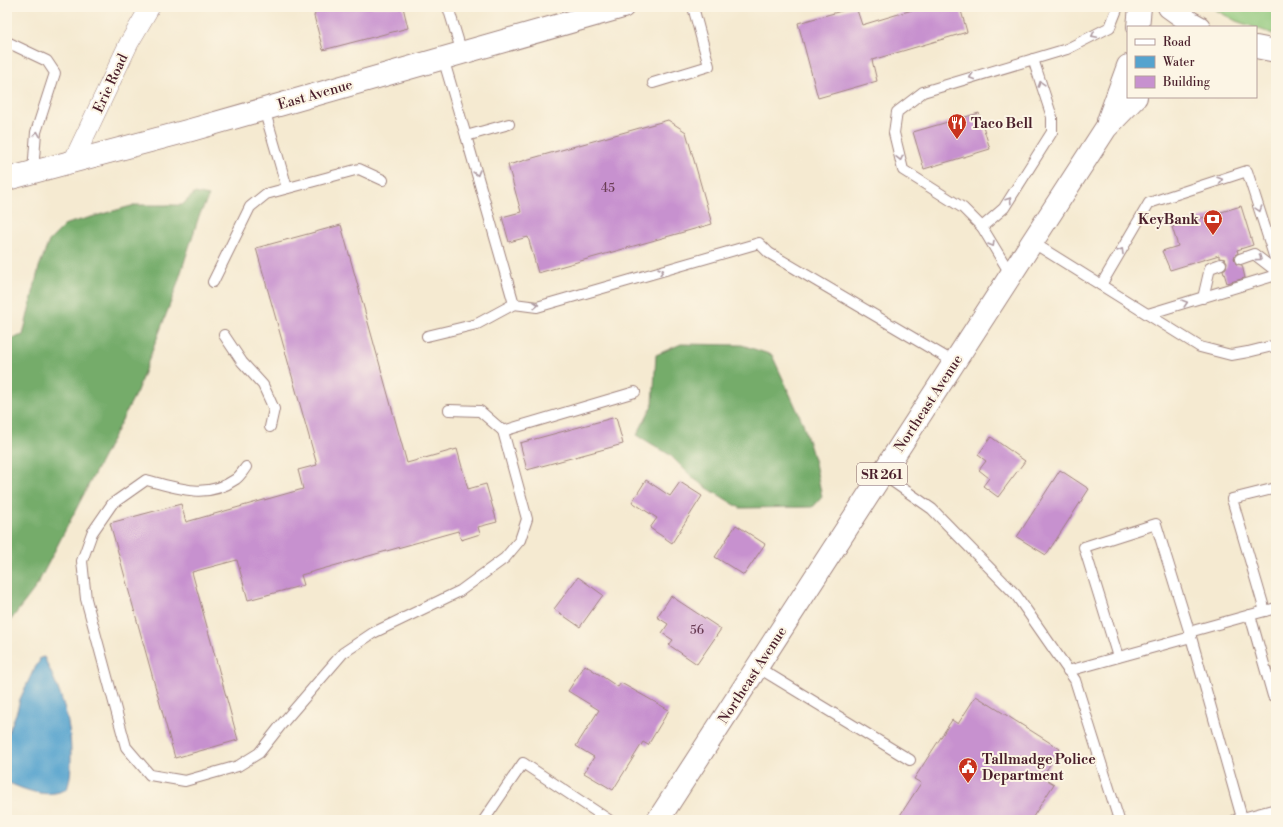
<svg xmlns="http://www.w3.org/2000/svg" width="1283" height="827" font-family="'Libre Bodoni',serif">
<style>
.green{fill:#90c87b;stroke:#6d7453}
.forest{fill:#74ac6b;stroke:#5f664b}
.water{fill:#55a3ce;stroke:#50617c}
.building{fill:#c791cf}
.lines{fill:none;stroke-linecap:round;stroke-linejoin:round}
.service-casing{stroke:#a0847e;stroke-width:12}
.minor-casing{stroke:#a0847e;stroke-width:20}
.secondary-casing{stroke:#a0847e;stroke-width:24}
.primary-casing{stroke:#a0847e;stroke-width:24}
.service{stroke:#fff;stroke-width:10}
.minor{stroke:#fff;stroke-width:19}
.secondary{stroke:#fff;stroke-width:22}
.primary{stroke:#fff;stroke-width:22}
.oneway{stroke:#ae9aa0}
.labels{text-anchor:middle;stroke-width:4;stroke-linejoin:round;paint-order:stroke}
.number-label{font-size:12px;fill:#693c54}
.shield{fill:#fcf5e5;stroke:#7f5f63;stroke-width:1}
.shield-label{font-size:13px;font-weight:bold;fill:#4a1f2b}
.street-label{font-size:14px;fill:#4a1f2b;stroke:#fcf5e5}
.poi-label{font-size:14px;font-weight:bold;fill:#4a1f2b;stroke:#fcf5e5;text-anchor:start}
</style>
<rect width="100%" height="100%" fill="#fcf5e5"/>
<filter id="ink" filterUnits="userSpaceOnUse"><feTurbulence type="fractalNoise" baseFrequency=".025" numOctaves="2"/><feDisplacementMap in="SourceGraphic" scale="8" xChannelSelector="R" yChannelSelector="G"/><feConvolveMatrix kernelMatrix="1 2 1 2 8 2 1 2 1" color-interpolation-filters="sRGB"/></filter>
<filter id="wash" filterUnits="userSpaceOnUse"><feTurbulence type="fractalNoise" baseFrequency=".012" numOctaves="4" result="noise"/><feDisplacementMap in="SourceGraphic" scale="16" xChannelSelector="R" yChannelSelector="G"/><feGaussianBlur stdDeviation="0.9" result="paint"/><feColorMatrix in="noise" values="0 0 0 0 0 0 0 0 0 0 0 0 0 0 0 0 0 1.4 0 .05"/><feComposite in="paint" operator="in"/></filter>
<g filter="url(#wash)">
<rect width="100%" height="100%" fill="#f5ead1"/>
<path class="green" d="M 1210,7 L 1276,7 L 1276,35 L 1236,21 Z"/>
<g class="forest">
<path d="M 195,193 L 209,196 L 199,216 L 175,291 L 137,391 L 36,587 L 7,625 L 7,340 L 23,335 L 39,267 L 49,241 L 66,224 L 135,205 L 182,205 Z"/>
<path d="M 681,344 L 742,345 L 772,355 L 803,423 L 815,463 L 822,497 L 813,507 L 740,508 L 704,486 L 693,478 L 670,455 L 637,435 L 653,404 L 656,355 Z"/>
</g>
<path class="water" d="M 44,657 C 60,691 71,717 71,755 C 71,767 71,778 67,789 C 47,799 28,791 9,783 L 7,781 L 7,736 L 17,711 L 20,699 L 33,671 L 39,662 L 40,658 Z"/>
<g id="blocks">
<g class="building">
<path d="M 318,7 L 403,7 L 408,28 L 323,50 L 314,16 Z"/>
<path d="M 856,7 L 862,25 L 922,7 L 960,7 L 967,32 L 872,60 L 877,81 L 818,98 L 798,23 Z"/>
<path d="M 979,113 L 990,149 L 924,169 L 913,132 Z"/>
<path d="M 668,120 L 686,132 L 712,224 L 538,273 L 528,237 L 509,242 L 502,217 L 521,212 L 508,165 Z"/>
<path d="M 1241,206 L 1253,245 L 1237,250 L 1238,253 L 1235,255 L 1234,258 L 1236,264 L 1242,265 L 1245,278 L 1227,283 L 1223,270 L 1226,268 L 1227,262 L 1225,259 L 1219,258 L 1219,255 L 1170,270 L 1162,251 L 1178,246 L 1172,227 Z"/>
<path d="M 341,225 L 407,463 L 457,449 L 468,489 L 486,484 L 497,522 L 478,527 L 480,534 L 461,540 L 458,531 L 301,575 L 304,585 L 248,600 L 237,560 L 192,572 L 238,740 L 175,758 L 110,523 L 181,504 L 186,522 L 303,489 L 298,470 L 317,465 L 256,248 Z"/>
<path d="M 616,417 L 623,444 L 527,470 L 520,443 Z"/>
<path d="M 991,437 L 1025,461 L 998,497 L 983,486 L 989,478 L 979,470 L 986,461 L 978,455 Z"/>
<path d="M 1060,470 L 1089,489 L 1046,555 L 1017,537 Z"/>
<path d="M 646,480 L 670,496 L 680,482 L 702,496 L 672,543 L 650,528 L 657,518 L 632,502 Z"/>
<path d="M 736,525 L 765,544 L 744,575 L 715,557 Z"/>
<path d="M 578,577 L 603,595 L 580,627 L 554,609 Z"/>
<path d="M 671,596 L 721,629 L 697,664 L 669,645 L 673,640 L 662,633 L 668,624 L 657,617 Z"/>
<path d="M 585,665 L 618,687 L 621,683 L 669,710 L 648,745 L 643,742 L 613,790 L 584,773 L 594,757 L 576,746 L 599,710 L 568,691 Z"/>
<path d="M 976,696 L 1060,749 L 1042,777 L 1054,784 L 1031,820 L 897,820 L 921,783 L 914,779 L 952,720 L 958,724 Z"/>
</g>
</g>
</g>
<g filter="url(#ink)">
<use href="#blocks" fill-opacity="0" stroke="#a0847e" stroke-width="1"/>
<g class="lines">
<g class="service-casing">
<g id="service">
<path d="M 448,7 L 462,53"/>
<path d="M 7,42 L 47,61 L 55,73 L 36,132 L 33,172"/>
<path d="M 443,58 L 466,136 L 509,124"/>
<path d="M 653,83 L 709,66 L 693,7"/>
<path d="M 264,109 L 287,188"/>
<path d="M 466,136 L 514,304 L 537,307 L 759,243 L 769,253 L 954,362"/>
<path d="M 982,227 L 1004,208 L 1052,132 L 1052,117 L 1033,59"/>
<path d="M 1032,242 L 1200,347 L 1231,355 L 1248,352 L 1276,345"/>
<path d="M 1240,259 L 1254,254 L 1276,271"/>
<path d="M 1011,275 L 982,227 L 963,208 L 903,170 L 894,133 L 897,112 L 923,92 L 1067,49 L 1110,27 L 1118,7"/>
<path d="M 213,282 L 250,207 L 266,194 L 359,169 L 383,180"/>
<path d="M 1101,285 L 1149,203 L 1247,171 L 1276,262"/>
<path d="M 1203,298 L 1210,268 L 1221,264"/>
<path d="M 1148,314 L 1276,275"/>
<path d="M 224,335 L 242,362 L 263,385 L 274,409 L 270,427"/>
<path d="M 427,336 L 477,324 L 514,304"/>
<path d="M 449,410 L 480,411 L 503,431"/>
<path d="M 246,467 C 243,471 240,476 236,479 C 206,500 178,488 146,480 L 112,504 L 92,533 L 82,561 L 86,599 L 126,747 L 150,775 L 185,781 L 238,766 L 259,753 L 281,725 L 343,653 L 373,633 L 460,591 L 505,558 L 520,540 L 527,519 L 503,431 L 635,392"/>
<path d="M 882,474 L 932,509 L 1016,595 L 1075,680 L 1119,820"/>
<path d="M 1265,611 L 1232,499 L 1276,488"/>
<path d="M 1189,632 L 1250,615"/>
<path d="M 1118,657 L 1084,547 L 1156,524 L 1191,637"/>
<path d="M 757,667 L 910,760"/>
<path d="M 1068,671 L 1191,637 L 1242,818"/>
<path d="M 1273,696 L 1250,615 L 1276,608"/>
<path d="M 484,820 L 523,763 L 609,820"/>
<path d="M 1235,820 L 1276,809"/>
</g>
</g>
<g class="minor-casing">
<path id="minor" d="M 73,161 L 129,43 L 150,7"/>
</g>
<g class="secondary-casing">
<path id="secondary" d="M 7,179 L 191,130 L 623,7"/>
</g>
<g class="primary-casing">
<g id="primary">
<path d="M 1169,7 L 1190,22 L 1199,27"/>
<path d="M 1138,27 L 1140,7"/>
<path d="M 1256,47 L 1276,51"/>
<path d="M 1108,121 L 1128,66"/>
<path d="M 658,820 L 1106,128 L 1136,97"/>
</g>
</g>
<use href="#service" class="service"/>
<use href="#minor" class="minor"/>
<use href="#secondary" class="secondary"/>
<use href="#primary" class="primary"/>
</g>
<defs><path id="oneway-chevron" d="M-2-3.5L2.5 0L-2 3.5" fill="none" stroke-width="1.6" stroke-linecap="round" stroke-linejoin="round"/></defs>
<g class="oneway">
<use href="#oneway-chevron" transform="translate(1094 35) rotate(153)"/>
<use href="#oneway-chevron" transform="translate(972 77) rotate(163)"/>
<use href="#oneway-chevron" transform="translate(1041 84) rotate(-108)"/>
<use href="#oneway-chevron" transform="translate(37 134) rotate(-81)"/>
<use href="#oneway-chevron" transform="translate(900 158) rotate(77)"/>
<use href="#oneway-chevron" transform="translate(477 173) rotate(74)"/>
<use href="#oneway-chevron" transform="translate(1220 180) rotate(-18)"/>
<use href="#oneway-chevron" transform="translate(1009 200) rotate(-57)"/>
<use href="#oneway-chevron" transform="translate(1259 209) rotate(72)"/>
<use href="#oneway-chevron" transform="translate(992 244) rotate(59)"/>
<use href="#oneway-chevron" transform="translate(1121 251) rotate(-59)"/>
<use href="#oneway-chevron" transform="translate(1259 258) rotate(36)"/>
<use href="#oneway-chevron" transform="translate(661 271) rotate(-16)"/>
<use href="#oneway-chevron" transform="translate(1185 303) rotate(-17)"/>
<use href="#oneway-chevron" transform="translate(536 305) rotate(-2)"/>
</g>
</g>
<defs>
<g id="restaurant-pin" transform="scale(1)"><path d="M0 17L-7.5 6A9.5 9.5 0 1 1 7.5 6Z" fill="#c8321e" stroke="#fcf5e5"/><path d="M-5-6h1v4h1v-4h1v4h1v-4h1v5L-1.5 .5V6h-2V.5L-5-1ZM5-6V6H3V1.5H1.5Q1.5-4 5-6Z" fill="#fff"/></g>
<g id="bank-pin" transform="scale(1)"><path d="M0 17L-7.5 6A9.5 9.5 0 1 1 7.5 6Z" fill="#c8321e" stroke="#fcf5e5"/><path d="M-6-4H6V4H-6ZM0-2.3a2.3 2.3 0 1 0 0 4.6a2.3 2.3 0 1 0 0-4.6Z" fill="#fff"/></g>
<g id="civic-pin" transform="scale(1)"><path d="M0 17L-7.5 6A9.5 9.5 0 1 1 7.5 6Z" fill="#c8321e" stroke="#fcf5e5"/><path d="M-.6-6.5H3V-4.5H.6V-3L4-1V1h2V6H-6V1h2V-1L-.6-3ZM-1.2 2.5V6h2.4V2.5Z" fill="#fff"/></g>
</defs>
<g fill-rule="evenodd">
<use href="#restaurant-pin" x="957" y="123"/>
<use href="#bank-pin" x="1213" y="219"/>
<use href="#civic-pin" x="968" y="767"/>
</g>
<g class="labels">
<g class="number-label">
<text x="608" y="192">45</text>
<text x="697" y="634">56</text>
</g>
<rect class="shield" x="857" y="463" width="50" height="22" rx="3"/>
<g class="shield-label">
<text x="882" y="479">SR 261</text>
</g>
<g class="street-label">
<text transform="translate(110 83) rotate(-65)" y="5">Erie Road</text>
<text transform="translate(315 94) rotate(-16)" y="5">East Avenue</text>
<text transform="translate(928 403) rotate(-57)" y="5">Northeast Avenue</text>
<text transform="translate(752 675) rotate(-57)" y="5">Northeast Avenue</text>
</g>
<g class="poi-label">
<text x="971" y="128">Taco Bell</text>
<text x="1199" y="224" text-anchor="end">KeyBank</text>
<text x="982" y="764">Tallmadge Police<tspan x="982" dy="16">Department</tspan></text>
</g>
</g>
<rect width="1283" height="827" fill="none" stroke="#fcf5e5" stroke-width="24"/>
<rect x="1127" y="26" width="130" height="72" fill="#fcf5e5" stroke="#b59f9b"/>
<rect x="1135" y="39" width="20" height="6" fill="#ffffff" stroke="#b59f9b"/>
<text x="1163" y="46" font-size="12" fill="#4a1f2b">Road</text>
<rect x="1135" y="56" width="20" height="12" fill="#55a3ce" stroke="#b59f9b"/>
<text x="1163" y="66" font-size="12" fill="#4a1f2b">Water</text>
<rect x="1135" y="76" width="20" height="12" fill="#c791cf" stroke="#b59f9b"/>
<text x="1163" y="86" font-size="12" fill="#4a1f2b">Building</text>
</svg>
